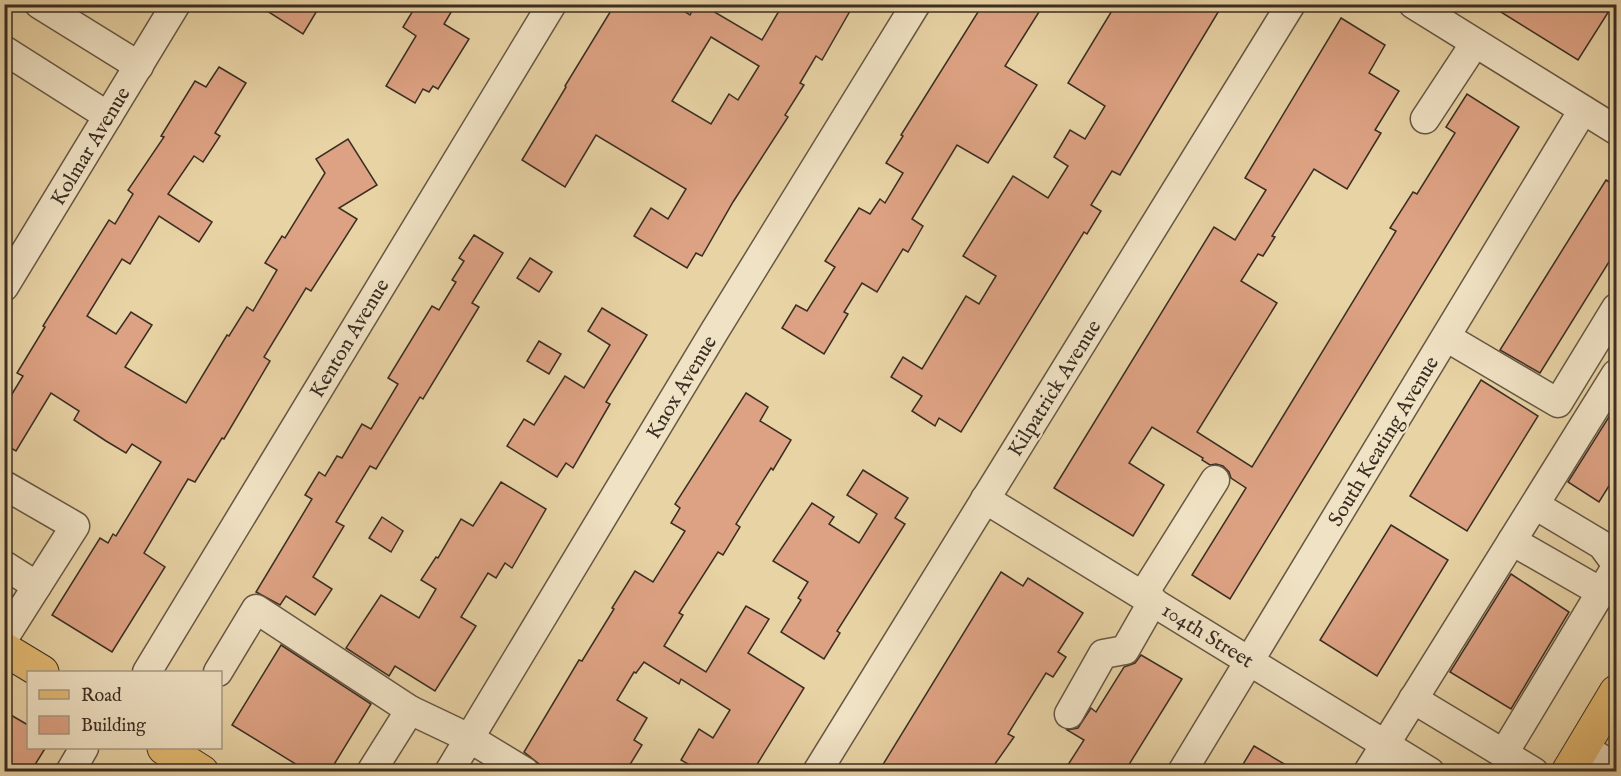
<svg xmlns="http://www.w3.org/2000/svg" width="1621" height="776" font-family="'IM FELL English',serif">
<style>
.building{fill:#dda283;stroke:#3a2e23;stroke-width:1.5;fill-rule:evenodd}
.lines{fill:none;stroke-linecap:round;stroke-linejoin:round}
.minor-casing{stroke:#665744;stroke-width:31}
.major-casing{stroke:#3a2e23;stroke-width:35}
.minor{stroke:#f0e2c4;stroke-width:28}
.major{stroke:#e4ba72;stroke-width:33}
.labels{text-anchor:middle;stroke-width:4.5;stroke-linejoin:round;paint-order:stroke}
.street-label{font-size:21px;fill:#3a2e23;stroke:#f0e2c4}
</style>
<rect width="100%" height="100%" fill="#e8d3a5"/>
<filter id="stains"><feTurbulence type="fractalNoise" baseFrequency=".00333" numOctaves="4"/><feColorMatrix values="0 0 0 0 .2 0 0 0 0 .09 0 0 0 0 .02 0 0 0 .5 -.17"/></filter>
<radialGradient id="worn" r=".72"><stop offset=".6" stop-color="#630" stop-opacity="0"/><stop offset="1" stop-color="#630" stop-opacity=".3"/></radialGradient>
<g class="building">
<path d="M 256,4 L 321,4 L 303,34 Z"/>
<path d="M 417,4 L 456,4 L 444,24 L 469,39 L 438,89 L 433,86 L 429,92 L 423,89 L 415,103 L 386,86 L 416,36 L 403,27 Z"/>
<path d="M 615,4 L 673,4 L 690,15 L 696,4 L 701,4 L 762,40 L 783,4 L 854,4 L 822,60 L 816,56 L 800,83 L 804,85 L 785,115 L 788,117 L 733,202 L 702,256 L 696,253 L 687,268 L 634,236 L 651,208 L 668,219 L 686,189 L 596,135 L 565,187 L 522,160 L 566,87 L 565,86 ZM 711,37 L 759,66 L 738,100 L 729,94 L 711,124 L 672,101 Z"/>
<path d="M 983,4 L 1026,4 L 1039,12 L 1005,66 L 1037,85 L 988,163 L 957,145 L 912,219 L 923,226 L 908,252 L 903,249 L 877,292 L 862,283 L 844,312 L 848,314 L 824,354 L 782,328 L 796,305 L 807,311 L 835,267 L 825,261 L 859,208 L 870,214 L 880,199 L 885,203 L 903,173 L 886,163 L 903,136 L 901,135 Z"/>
<path d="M 1116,4 L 1223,4 L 1120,175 L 1112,171 L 1091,205 L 1101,211 L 1087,234 L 1084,232 L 961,432 L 939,418 L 935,426 L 912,411 L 922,396 L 891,377 L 903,357 L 922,369 L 966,296 L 979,304 L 996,276 L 963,256 L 1013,176 L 1048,198 L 1068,166 L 1054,157 L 1070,130 L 1085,139 L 1105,106 L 1068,83 Z"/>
<path d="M 1488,4 L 1598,4 L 1609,11 L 1578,60 Z"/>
<path d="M 1341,18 L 1385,45 L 1369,73 L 1399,91 L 1375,130 L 1381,133 L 1347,189 L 1314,169 L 1272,236 L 1275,237 L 1263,256 L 1258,254 L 1241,281 L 1277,303 L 1197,432 L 1252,467 L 1396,231 L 1390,228 L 1413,192 L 1417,194 L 1455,133 L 1446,127 L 1467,94 L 1519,127 L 1230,599 L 1192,575 L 1246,488 L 1231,478 L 1229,472 L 1223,466 L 1216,464 L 1210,465 L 1202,460 L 1203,458 L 1152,427 L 1129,463 L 1164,485 L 1133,536 L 1054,488 L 1214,227 L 1235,240 L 1266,190 L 1245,178 Z"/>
<path d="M 219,67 L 246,83 L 215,133 L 220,136 L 203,162 L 194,156 L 168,194 L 212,222 L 199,242 L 159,216 L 130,264 L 122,259 L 87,316 L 116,334 L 131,312 L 152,325 L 125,367 L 186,403 L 227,335 L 229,336 L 247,307 L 253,311 L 277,270 L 265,263 L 282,236 L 285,238 L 325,173 L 316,159 L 348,139 L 377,185 L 339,208 L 357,219 L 311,291 L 306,288 L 264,357 L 270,361 L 224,439 L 222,438 L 195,482 L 188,479 L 144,553 L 165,567 L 112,652 L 52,615 L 100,538 L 108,543 L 113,534 L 116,536 L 161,462 L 132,444 L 126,453 L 106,441 L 74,420 L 79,411 L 51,393 L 16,451 L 4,444 L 4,407 L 23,376 L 17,373 L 45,327 L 43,326 L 109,220 L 115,224 L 133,194 L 128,190 L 164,137 L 161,136 L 195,81 L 206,87 Z"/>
<path d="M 1606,180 L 1617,187 L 1617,249 L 1540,373 L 1500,350 Z"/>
<path d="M 474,235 L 503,253 L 472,303 L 479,307 L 423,399 L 420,397 L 376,469 L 370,466 L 336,522 L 344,526 L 313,577 L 332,589 L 315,615 L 286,596 L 280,605 L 258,593 L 256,592 L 312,499 L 305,495 L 319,472 L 325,476 L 337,456 L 342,458 L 362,424 L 371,429 L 398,384 L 388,378 L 432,306 L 439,310 L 456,282 L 452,280 L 464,261 L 459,258 Z"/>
<path d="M 530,258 L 552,272 L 539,292 L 517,278 Z"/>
<path d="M 602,308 L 647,335 L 606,402 L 610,404 L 573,468 L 566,463 L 557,477 L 507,446 L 524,419 L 534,425 L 565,376 L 584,388 L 610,345 L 588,331 Z"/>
<path d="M 539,341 L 561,354 L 549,374 L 527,361 Z"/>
<path d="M 1481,380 L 1538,416 L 1467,531 L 1410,496 Z"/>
<path d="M 746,393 L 768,407 L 760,421 L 791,440 L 773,470 L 771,468 L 736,524 L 740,527 L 723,555 L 718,552 L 679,613 L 683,615 L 664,646 L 706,672 L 746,606 L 769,619 L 748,653 L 804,688 L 753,771 L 700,771 L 681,760 L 699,729 L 713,738 L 730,710 L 681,679 L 679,684 L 644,662 L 636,673 L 634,672 L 617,700 L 647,718 L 634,740 L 642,745 L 626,771 L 541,771 L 539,764 L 524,752 L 579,660 L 582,661 L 614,609 L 612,608 L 635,571 L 653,582 L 685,531 L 671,523 L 680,508 L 675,504 Z"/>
<path d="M 1617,404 L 1617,473 L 1599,502 L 1568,482 Z"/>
<path d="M 863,470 L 908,498 L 895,518 L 905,524 L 837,631 L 840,633 L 824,659 L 781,632 L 801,600 L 798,598 L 808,582 L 773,561 L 812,503 L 834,517 L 829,524 L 859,543 L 877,514 L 847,495 Z"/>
<path d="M 501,482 L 546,509 L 512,568 L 505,563 L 496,578 L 488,573 L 461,617 L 476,626 L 435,691 L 395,666 L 389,676 L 346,648 L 381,595 L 419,618 L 436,589 L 421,580 L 436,557 L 438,558 L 461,519 L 473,526 Z"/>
<path d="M 382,517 L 403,531 L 391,552 L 369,538 Z"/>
<path d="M 1391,525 L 1448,560 L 1377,676 L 1320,640 Z"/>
<path d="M 1001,572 L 1023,586 L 1028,578 L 1083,613 L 1058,652 L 1066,657 L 1053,677 L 1046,673 L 1008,734 L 1014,737 L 990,771 L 879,771 Z"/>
<path d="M 1511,574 L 1569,612 L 1511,709 L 1450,672 Z"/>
<path d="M 281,645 L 371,704 L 330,771 L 307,771 L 232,725 Z"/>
<path d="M 1141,655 L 1182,679 L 1125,771 L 1064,771 L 1084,740 L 1067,730 L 1078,728 L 1091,708 L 1096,712 L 1124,667 L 1135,663 Z"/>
<path d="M 4,711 L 28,725 L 28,747 L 46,747 L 31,771 L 4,771 Z"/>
<path d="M 1254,746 L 1296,771 L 1239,771 Z"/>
</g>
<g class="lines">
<g class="minor-casing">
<g id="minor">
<path d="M 39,4 L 139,66"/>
<path d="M 1413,4 L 1616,130"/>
<path d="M 4,50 L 108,116"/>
<path d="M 1425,119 L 1475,43"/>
<path d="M 4,287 L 176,4"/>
<path d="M 1446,337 L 1558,403 L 1616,308"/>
<path d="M 4,485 L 75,526 L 4,638"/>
<path d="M 985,499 L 1430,772"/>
<path d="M 1535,505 L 1602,545 L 1616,564"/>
<path d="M 1512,541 L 1601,592"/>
<path d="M 4,565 L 37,586"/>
<path d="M 1143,595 L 1215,480"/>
<path d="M 147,672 L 552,4"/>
<path d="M 218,672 L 256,609 L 410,710 L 371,772"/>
<path d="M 1413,699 L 1534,772"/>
<path d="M 410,710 L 469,738 L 525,772"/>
<path d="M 1069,714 L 1103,654 L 1125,650 L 1153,601"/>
<path d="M 1583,747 L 1616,768"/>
<path d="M 1504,753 L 1616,567"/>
<path d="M 70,772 L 84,748"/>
<path d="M 449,772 L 714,332 L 916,4"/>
<path d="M 817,772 L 1291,4"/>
<path d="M 1182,772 L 1583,110"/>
<path d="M 1368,772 L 1616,374"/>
</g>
</g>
<g class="major-casing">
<g id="major">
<path d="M 4,649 L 42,672"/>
<path d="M 164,748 L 202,772"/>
<path d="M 1568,772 L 1616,692"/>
</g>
</g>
<use href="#minor" class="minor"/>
<use href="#major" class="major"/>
</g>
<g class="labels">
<g class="street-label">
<text transform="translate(90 146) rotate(-59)" y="7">Kolmar Avenue</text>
<text transform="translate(349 338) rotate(-59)" y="7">Kenton Avenue</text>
<text transform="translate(681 387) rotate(-59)" y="7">Knox Avenue</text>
<text transform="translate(1054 388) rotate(-58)" y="7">Kilpatrick Avenue</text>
<text transform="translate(1383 441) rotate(-59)" y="7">South Keating Avenue</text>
<text transform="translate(1208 635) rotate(32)" y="7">104th Street</text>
</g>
</g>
<rect width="1621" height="776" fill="none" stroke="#e8d3a5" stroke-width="24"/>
<rect x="6" y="6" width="1609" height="764" fill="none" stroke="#3a2e23" stroke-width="3"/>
<rect x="12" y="12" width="1597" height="752" fill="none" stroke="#3a2e23" stroke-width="1.5"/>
<rect x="27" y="671" width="195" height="78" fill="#f0e2c4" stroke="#a79a84" stroke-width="1.5"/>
<rect x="39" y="690" width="30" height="9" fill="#e4ba72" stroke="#a79a84" stroke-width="1.5"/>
<text x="81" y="701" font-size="18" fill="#3a2e23">Road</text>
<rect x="39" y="716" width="30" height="18" fill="#dda283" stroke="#a79a84" stroke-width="1.5"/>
<text x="81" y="731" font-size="18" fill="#3a2e23">Building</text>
<rect width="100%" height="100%" filter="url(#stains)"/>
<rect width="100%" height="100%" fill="url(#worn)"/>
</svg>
